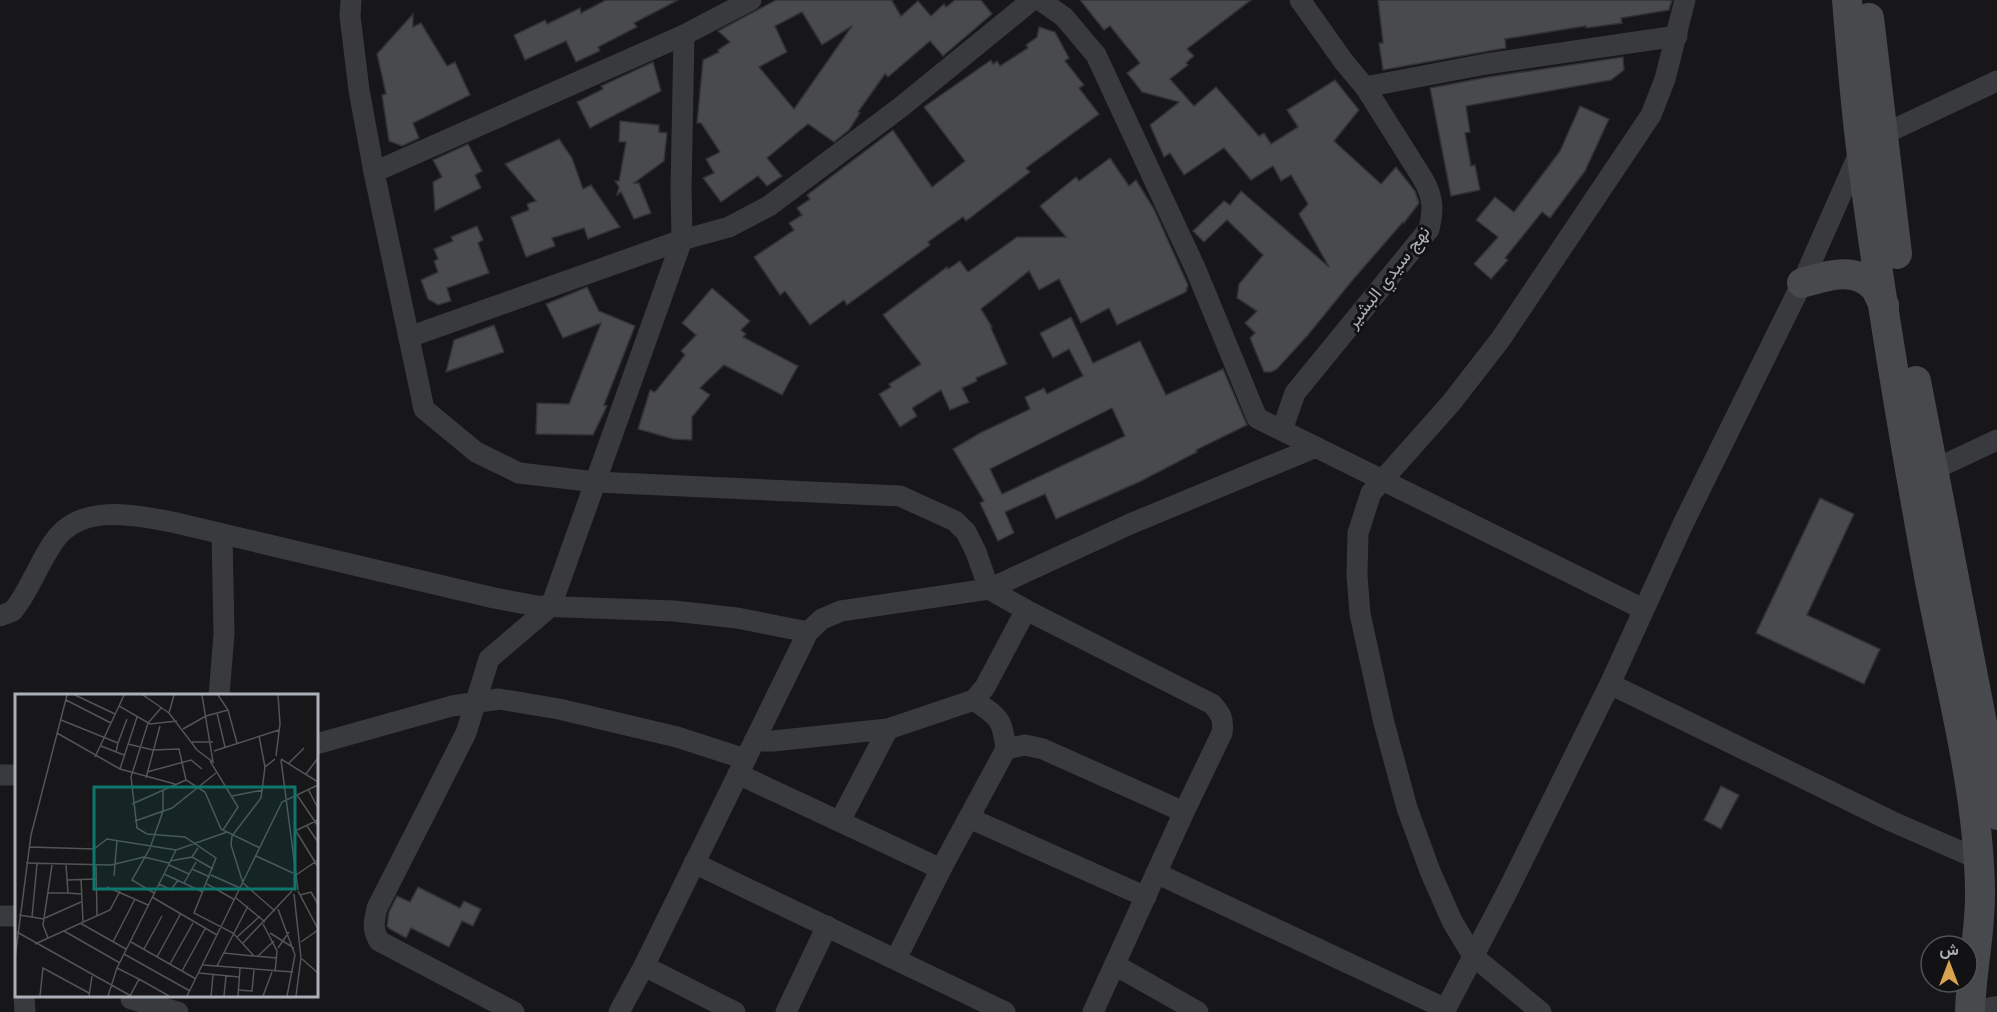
<svg xmlns="http://www.w3.org/2000/svg" width="1997" height="1012" font-family="Raleway,Vazirmatn,sans-serif">
<style>
.building{fill:#494a4e;stroke:#313235;stroke-width:1.5;fill-rule:evenodd}
.lines{fill:none;stroke-linecap:round;stroke-linejoin:round}
.minor{stroke:#393a3d;stroke-width:21}
.tertiary{stroke:#393a3d;stroke-width:26}
.secondary{stroke:#47494d;stroke-width:30}
.labels{text-anchor:middle;stroke-width:6;stroke-linejoin:round;paint-order:stroke}
.street-label{font-size:18px;fill:#abafb7;stroke:#121214}
.inset-road{fill:none;stroke:#525458;stroke-width:1.5}
.view{fill:#0f766e;fill-opacity:0.15;stroke:#0f766e;stroke-width:3}
.inset-edge{fill:none;stroke:#abafb7;stroke-width:3}
</style>
<rect width="100%" height="100%" fill="#171719"/>
<g class="building">
<path d="M 606,0 L 678,0 L 634,23 L 637,27 L 598,47 L 600,51 L 576,62 L 566,41 L 525,60 L 514,35 L 545,20 L 547,24 L 580,8 L 581,13 Z"/>
<path d="M 776,0 L 893,0 L 892,1 L 901,16 L 918,1 L 931,16 L 944,4 L 946,7 L 955,0 L 981,0 L 992,14 L 943,56 L 930,41 L 888,77 L 885,74 L 858,112 L 860,113 L 849,130 L 834,142 L 808,124 L 767,158 L 782,176 L 767,186 L 758,176 L 721,202 L 703,178 L 714,173 L 706,159 L 720,152 L 701,123 L 697,123 L 703,60 L 719,52 L 718,50 L 730,42 L 718,31 ZM 802,12 L 822,45 L 852,26 L 794,109 L 759,67 L 787,52 L 775,26 Z"/>
<path d="M 1080,0 L 1251,0 L 1187,49 L 1194,56 L 1186,63 L 1188,65 L 1170,79 L 1194,106 L 1216,87 L 1259,136 L 1264,133 L 1271,144 L 1298,127 L 1287,110 L 1335,80 L 1359,110 L 1334,141 L 1381,184 L 1396,167 L 1415,191 L 1419,203 L 1404,223 L 1403,222 L 1351,282 L 1308,335 L 1277,369 L 1271,372 L 1264,372 L 1250,338 L 1255,333 L 1245,323 L 1257,311 L 1237,298 L 1239,284 L 1263,255 L 1227,220 L 1204,242 L 1193,231 L 1224,201 L 1230,205 L 1241,191 L 1329,267 L 1299,214 L 1308,204 L 1291,175 L 1281,181 L 1273,166 L 1251,180 L 1224,148 L 1184,175 L 1170,153 L 1164,157 L 1150,125 L 1179,102 L 1142,92 L 1127,73 L 1140,63 L 1110,26 L 1104,30 Z"/>
<path d="M 1378,0 L 1672,0 L 1669,10 L 1621,18 L 1622,23 L 1586,28 L 1586,26 L 1505,39 L 1506,48 L 1383,70 L 1379,43 L 1383,43 Z"/>
<path d="M 413,14 L 413,27 L 421,23 L 447,66 L 455,62 L 470,95 L 413,123 L 419,138 L 402,146 L 389,141 L 382,95 L 386,94 L 377,54 Z"/>
<path d="M 1039,27 L 1055,32 L 1069,58 L 1065,61 L 1084,85 L 1079,88 L 1099,114 L 1026,168 L 1030,172 L 966,221 L 963,217 L 928,242 L 930,245 L 847,305 L 844,300 L 810,325 L 785,291 L 780,295 L 754,257 L 794,230 L 789,223 L 802,215 L 797,208 L 810,199 L 807,195 L 893,130 L 932,187 L 965,161 L 924,107 L 991,60 L 993,64 L 997,61 L 1000,66 L 1028,48 L 1026,45 L 1037,37 Z"/>
<path d="M 1623,57 L 1624,70 L 1611,80 L 1466,106 L 1470,132 L 1465,133 L 1471,166 L 1475,165 L 1480,190 L 1451,196 L 1430,88 L 1488,77 Z"/>
<path d="M 653,62 L 661,91 L 590,128 L 577,102 L 603,89 L 601,86 Z"/>
<path d="M 1580,106 L 1609,119 L 1585,171 L 1550,218 L 1542,212 L 1505,258 L 1508,260 L 1491,279 L 1474,264 L 1498,237 L 1476,220 L 1495,197 L 1514,212 L 1560,151 Z"/>
<path d="M 620,121 L 659,125 L 659,132 L 667,133 L 664,161 L 634,183 L 639,183 L 651,213 L 634,219 L 621,192 L 617,195 L 619,187 L 615,181 L 619,181 L 626,142 L 619,142 Z"/>
<path d="M 559,139 L 572,158 L 583,189 L 591,185 L 620,227 L 588,239 L 584,228 L 552,238 L 555,246 L 526,257 L 511,217 L 529,210 L 527,204 L 536,201 L 505,164 Z"/>
<path d="M 468,144 L 482,171 L 475,175 L 481,188 L 435,211 L 433,182 L 442,177 L 433,160 Z"/>
<path d="M 1110,158 L 1129,186 L 1136,180 L 1154,209 L 1188,285 L 1186,292 L 1117,325 L 1109,308 L 1081,323 L 1059,279 L 1039,290 L 1029,271 L 981,309 L 992,327 L 991,328 L 1007,364 L 976,378 L 977,381 L 962,388 L 969,402 L 950,410 L 941,390 L 912,408 L 917,416 L 900,427 L 879,394 L 891,387 L 889,384 L 921,364 L 883,315 L 947,267 L 948,269 L 960,261 L 968,272 L 1017,237 L 1066,237 L 1040,206 L 1076,177 L 1079,181 Z"/>
<path d="M 477,226 L 483,240 L 478,243 L 489,273 L 447,288 L 451,301 L 438,305 L 428,299 L 421,280 L 438,272 L 434,261 L 438,259 L 434,249 L 453,241 L 451,237 Z"/>
<path d="M 587,287 L 599,311 L 635,326 L 604,405 L 607,406 L 593,435 L 536,434 L 537,403 L 569,404 L 601,323 L 563,338 L 546,304 Z"/>
<path d="M 712,288 L 750,321 L 741,330 L 746,334 L 743,337 L 798,366 L 782,395 L 724,365 L 700,388 L 710,395 L 692,417 L 692,440 L 673,439 L 638,429 L 650,390 L 655,392 L 685,355 L 681,351 L 696,335 L 682,323 Z"/>
<path d="M 1071,317 L 1093,363 L 1140,341 L 1166,395 L 1223,369 L 1247,425 L 1196,450 L 1197,452 L 1141,481 L 1056,519 L 1045,494 L 1005,512 L 1014,533 L 998,541 L 980,503 L 984,501 L 953,449 L 980,433 L 1030,409 L 1025,397 L 1044,388 L 1047,394 L 1083,376 L 1069,349 L 1053,358 L 1040,333 ZM 1112,408 L 1125,436 L 1002,494 L 990,469 Z"/>
<path d="M 494,325 L 504,352 L 446,372 L 454,340 Z"/>
<path d="M 1820,498 L 1854,514 L 1807,615 L 1880,649 L 1864,684 L 1756,633 Z"/>
<path d="M 1721,786 L 1739,795 L 1721,829 L 1704,820 Z"/>
<path d="M 418,887 L 460,908 L 464,901 L 481,909 L 473,926 L 462,921 L 449,947 L 411,928 L 406,938 L 390,929 L 387,926 L 389,912 L 397,896 L 410,902 Z"/>
</g>
<g class="lines">
<g class="minor">
<path d="M 351,0 L 350,16 L 359,90 L 374,172 L 424,409 L 476,452 L 519,473 L 596,482 L 900,496 L 955,521 L 966,532 L 976,552 L 989,589 L 1026,610 L 1212,704 C 1221,714 1224,719 1222,733 L 1184,812 L 1093,1012"/>
<path d="M 1040,0 L 1064,17 L 1096,55 L 1196,270 L 1257,418 L 1643,609"/>
<path d="M 1365,87 L 1486,64 L 1677,36"/>
<path d="M 374,172 L 684,35 L 751,0"/>
<path d="M 409,337 L 682,240 L 729,227 L 769,206 L 901,107 L 1032,0"/>
<path d="M 1282,430 L 1295,393 L 1429,229 C 1434,210 1433,196 1423,179 L 1365,87 L 1344,62 L 1300,0"/>
<path d="M 1933,470 L 1997,440"/>
<path d="M 0,616 L 13,611 L 18,604 C 32,584 41,559 55,540 C 82,503 135,515 172,522 L 494,598 L 537,606 L 674,611 L 737,618 L 808,632"/>
<path d="M 1610,684 L 1891,821 L 1978,859"/>
<path d="M 219,696 L 224,634 L 222,534"/>
<path d="M 754,741 L 773,741 L 888,729 L 974,700 L 985,687 L 1026,610"/>
<path d="M 316,744 L 452,706 L 499,699 L 559,709 L 677,737 L 745,759"/>
<path d="M 1006,749 L 1025,745 L 1043,749 L 1184,812"/>
<path d="M 738,774 L 941,869"/>
<path d="M 0,775 L 16,775"/>
<path d="M 969,818 L 1146,897"/>
<path d="M 840,821 L 888,729"/>
<path d="M 694,863 L 1005,1012"/>
<path d="M 1156,873 L 1446,1009"/>
<path d="M 0,916 L 16,916"/>
<path d="M 896,959 L 941,869 L 1006,749 C 1002,717 999,718 974,700"/>
<path d="M 1115,965 L 1198,1012"/>
<path d="M 644,966 L 735,1012"/>
<path d="M 24,996 L 25,1012"/>
<path d="M 131,999 L 178,1012"/>
<path d="M 514,1012 L 379,941 C 372,929 374,921 377,908 L 466,733 L 489,659 L 551,606 L 682,240 L 681,188 L 684,35"/>
<path d="M 619,1012 L 644,966 L 808,632 L 822,619 L 841,611 L 989,589 L 1130,524 L 1316,447"/>
<path d="M 786,1012 L 827,926"/>
<path d="M 1444,1012 L 1507,892 L 1610,684 L 1683,524 L 1802,283 L 1861,149 L 1882,135 L 1997,81"/>
<path d="M 1541,1012 L 1473,956 L 1452,921 L 1430,871 L 1407,808 L 1384,723 L 1360,614 L 1357,575 L 1358,533 L 1371,493 L 1451,403 L 1500,340 L 1651,115 L 1665,79 L 1685,0"/>
</g>
<path class="tertiary" d="M 1982,1012 L 1997,1009"/>
<g class="secondary">
<path d="M 1847,0 C 1851,49 1855,99 1861,148 C 1878,288 1902,427 1927,565 C 1946,672 1978,781 1980,889 C 1981,931 1971,971 1970,1012"/>
<path d="M 1869,18 L 1897,254"/>
<path d="M 1802,283 C 1825,276 1856,265 1875,288 C 1878,292 1881,300 1884,305"/>
<path d="M 1916,381 L 1987,749 L 1997,815"/>
</g>
</g>
<g class="labels">
<g class="street-label">
<text transform="translate(1388 277) rotate(-52)" y="6">نهج سيدي البشير</text>
</g>
</g>
<g transform="translate(15 694)">
<rect width="303" height="303" fill="#171719"/>
<path class="inset-road" d="M 60,1 L 100,20M 109,1 L 104,12 L 135,30 L 162,27M 128,1 L 154,19 L 182,56 L 198,68 L 187,1M 203,1 L 213,16 L 222,49M 51,6 L 96,29M 146,14 L 133,29 L 116,83 L 122,134 L 132,140 L 170,143 L 201,164 L 179,219 L 218,239 L 239,262 L 262,264M 154,19 L 159,1M 202,19 L 210,53M 46,26 L 103,49 L 101,58M 168,35 L 191,22 L 213,16M 42,39 L 105,75 L 160,90M 244,42 L 250,73M 177,48 L 198,48M 103,49 L 112,25M 113,50 L 138,56 L 164,55 L 171,86 L 190,98 L 206,135 L 245,154M 86,52 L 109,61M 199,57 L 264,36M 261,62 L 265,30 L 263,1M 80,63 L 104,12M 260,65 L 250,73 L 246,104 L 217,142 L 216,151 L 228,189 L 260,217M 266,65 L 303,88M 266,66 L 283,196M 195,67 L 223,113 L 208,136M 273,70 L 289,54M 105,75 L 122,23M 132,78 L 176,66 L 187,75M 291,80 L 303,64M 131,84 L 145,32M 293,95 L 303,114M 282,101 L 303,132M 217,102 L 248,96M 117,110 L 171,86M 120,127 L 157,114 L 201,79M 292,132 L 303,148M 280,137 L 303,126M 281,137 L 303,173M 14,153 L 79,155 L 92,145 L 161,156M 241,162 L 278,179M 177,163 L 198,175M 155,167 L 177,163 L 183,154M 11,169 L 96,171 L 129,163 L 154,169M 51,171 L 53,199 L 66,200M 81,171 L 82,221M 154,171 L 174,180M 177,175 L 195,183M 149,180 L 188,198M 196,181 L 225,194M 281,181 L 303,166M 99,182 L 102,147M 66,185 L 68,228M 52,186 L 81,185M 169,189 L 181,168M 144,190 L 156,196 L 163,186M 192,190 L 220,206M 92,193 L 133,211M 283,197 L 303,235M 33,199 L 53,199M 139,199 L 117,186 L 135,154 L 148,117 L 148,96M 279,200 L 286,264 L 281,302M 285,201 L 296,198 L 303,210M 137,203 L 202,241M 221,204 L 250,228M 263,215 L 280,261 L 272,302M 4,221 L 29,225M 17,223 L 22,170M 30,224 L 66,208M 65,229 L 111,255M 248,230 L 262,257 L 260,278M 49,237 L 105,269M 2,238 L 116,302M 255,239 L 279,254M 222,243 L 245,222M 33,244 L 28,231 L 37,171M 98,248 L 120,205M 116,248 L 181,285M 286,248 L 303,236M 228,249 L 277,197M 20,250 L 95,216 L 105,197M 263,254 L 274,238M 129,255 L 147,222M 209,259 L 238,262M 109,260 L 175,297M 243,262 L 259,247M 142,263 L 166,219M 0,264 L 16,141 L 52,1M 287,265 L 303,279M 155,270 L 178,229M 188,271 L 278,278M 202,272 L 233,212M 102,274 L 124,285 L 115,302M 167,277 L 190,235M 184,279 L 224,283M 124,285 L 154,302M 223,296 L 237,297 L 239,276M 25,302 L 28,274 L 74,299M 74,302 L 77,282M 93,302 L 102,274 L 161,156 L 212,138M 172,302 L 267,108 L 303,91M 196,302 L 198,281M 209,302 L 211,282M 223,302 L 225,274M 248,302 L 257,278"/>
<path class="view" d="M 79,93 L 280,93 L 280,195 L 79,195 Z"/>
<rect width="303" height="303" class="inset-edge"/>
</g>
<g transform="translate(1949 964)"><circle r="28" fill="#121214" stroke="#4f5155" stroke-width="1.5"/>
<path d="M0-4.5L10 22L0 15L-10 22Z" fill="#dba24d"/>
<text y="-9" font-size="16" font-weight="bold" text-anchor="middle" fill="#abafb7">ش</text>
</g>
</svg>
